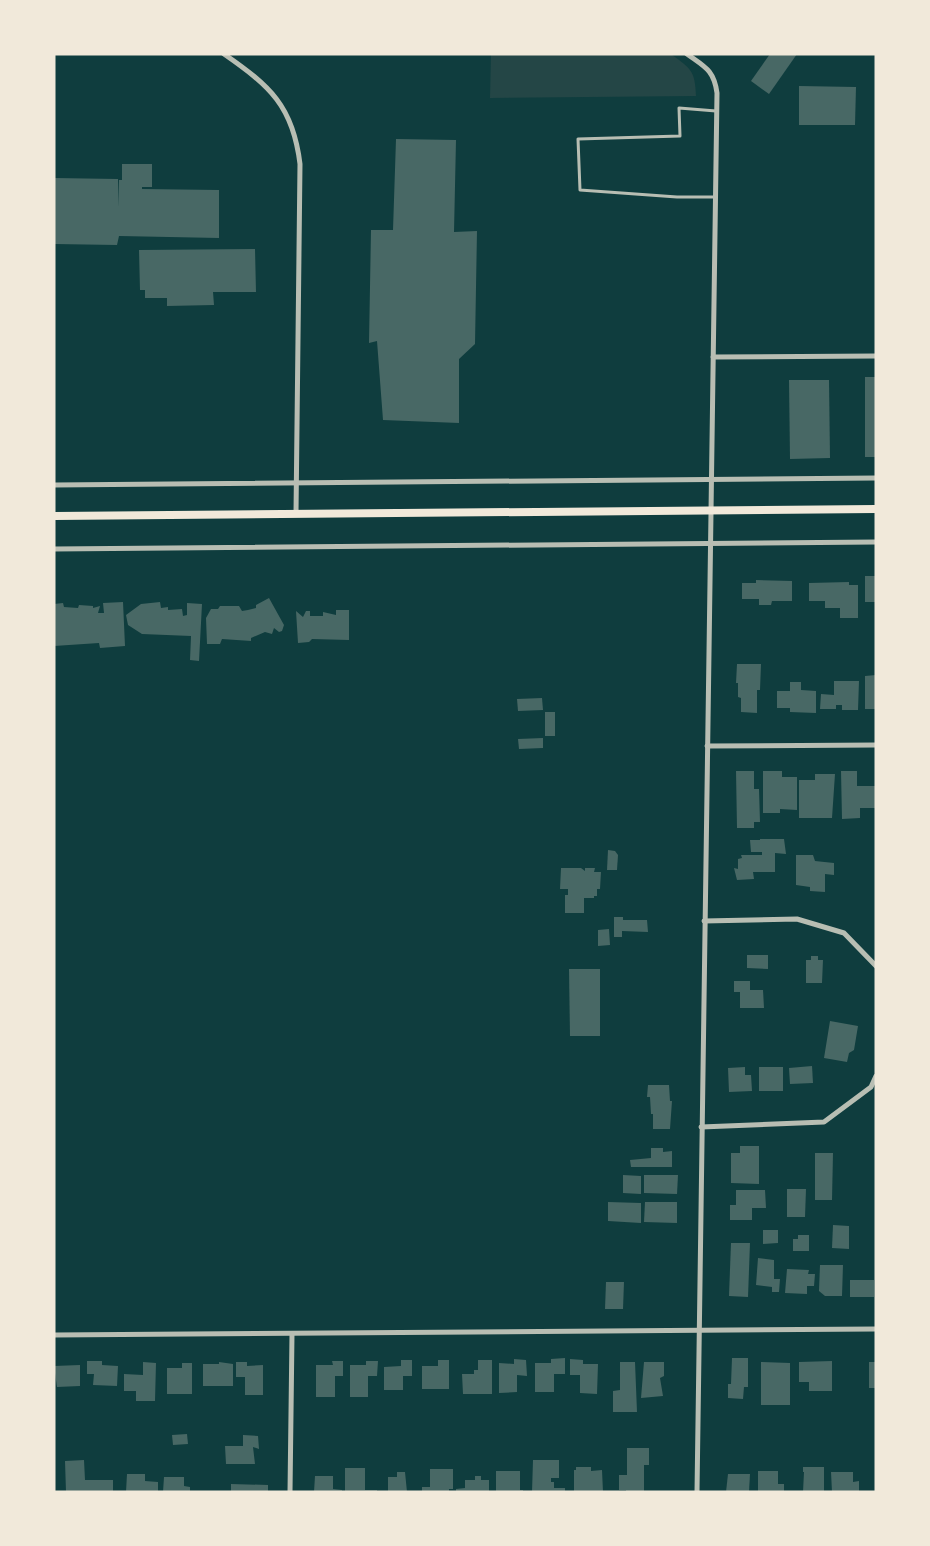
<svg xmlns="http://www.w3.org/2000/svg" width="930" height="1546" font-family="'Fira Sans',sans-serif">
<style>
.green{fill:#244646}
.building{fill:#486865}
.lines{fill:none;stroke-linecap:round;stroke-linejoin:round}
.service{stroke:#b8beb3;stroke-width:3}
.minor{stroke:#b8beb3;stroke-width:5}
.secondary{stroke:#f1e9da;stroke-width:8}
</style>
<rect width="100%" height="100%" fill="#0f3d3e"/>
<path class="green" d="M 491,54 L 671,54 C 691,69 695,70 696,96 L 490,98 Z"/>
<g class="building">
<path d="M 770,54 L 797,54 L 769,94 L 751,81 Z"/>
<path d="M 799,86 L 856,87 L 855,125 L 799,125 Z"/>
<path d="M 396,139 L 456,140 L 454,232 L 477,231 L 475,344 L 459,359 L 459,423 L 383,420 L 377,341 L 369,343 L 371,230 L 393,230 Z"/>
<path d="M 122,164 L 152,164 L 152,187 L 142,187 L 142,189 L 219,190 L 219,238 L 119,236 L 117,245 L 54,244 L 54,178 L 118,179 L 119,207 L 119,180 L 122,180 Z"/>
<path d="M 255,249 L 256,292 L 213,292 L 214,305 L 167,306 L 167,298 L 145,298 L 145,290 L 140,290 L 139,250 Z"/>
<rect x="865" y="377" width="11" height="80"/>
<path d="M 789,380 L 829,380 L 830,458 L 790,459 Z"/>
<rect x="865" y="576" width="11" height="26"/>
<path d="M 756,580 L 792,581 L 792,601 L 772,601 L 771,605 L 759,605 L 759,599 L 742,599 L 742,583 L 756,583 Z"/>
<path d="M 849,582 L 849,585 L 858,585 L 858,618 L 840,618 L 840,608 L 825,608 L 825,601 L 809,601 L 809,583 Z"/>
<path d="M 269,598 L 284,625 L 282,631 L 279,632 L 274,628 L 272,634 L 265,632 L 251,638 L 251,641 L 222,639 L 220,644 L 207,644 L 206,618 L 211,609 L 218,609 L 220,606 L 239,606 L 242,611 L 248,610 L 256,608 L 256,605 Z"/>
<path d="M 123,602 L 125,646 L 100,648 L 99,643 L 54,646 L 54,604 L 63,603 L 64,607 L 78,608 L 79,605 L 93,606 L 93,608 L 100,606 L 98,613 L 104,613 L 103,603 Z"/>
<path d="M 160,602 L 161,608 L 168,607 L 168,610 L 182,609 L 183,616 L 187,615 L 187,603 L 202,604 L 199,661 L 190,660 L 191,636 L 142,634 L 128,625 L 126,615 L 141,604 Z"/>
<path d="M 336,610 L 349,610 L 349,640 L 312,639 L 309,642 L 298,643 L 296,611 L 303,617 L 306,611 L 310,611 L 310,616 L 323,616 L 323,612 L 336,615 Z"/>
<path d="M 737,664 L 761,664 L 760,690 L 757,690 L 757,713 L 741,712 L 741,698 L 738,697 L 738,683 L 736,683 Z"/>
<path d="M 876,675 L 876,709 L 865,709 L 865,676 Z"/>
<path d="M 834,681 L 859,681 L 858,710 L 842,710 L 842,705 L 836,705 L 836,709 L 820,709 L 821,694 L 834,695 Z"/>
<path d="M 790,682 L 801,682 L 801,690 L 816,691 L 816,713 L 790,712 L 790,708 L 777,708 L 777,691 L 790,691 Z"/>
<path d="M 542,698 L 543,710 L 518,711 L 517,699 Z"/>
<rect x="545" y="712" width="10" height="24"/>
<path d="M 543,738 L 543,748 L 519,749 L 518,739 Z"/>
<path d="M 736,771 L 754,771 L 754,789 L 759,789 L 760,822 L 754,822 L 754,828 L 737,828 Z"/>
<path d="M 763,771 L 782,771 L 782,777 L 797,777 L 797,810 L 780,809 L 780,813 L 763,813 Z"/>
<path d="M 841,771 L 857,771 L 857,786 L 875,786 L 875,808 L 860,808 L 860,818 L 842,819 Z"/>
<path d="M 815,774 L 835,774 L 832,818 L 799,818 L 799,780 L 815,780 Z"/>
<path d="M 760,839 L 784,839 L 786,854 L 775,853 L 775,872 L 753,872 L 754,879 L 737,880 L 734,868 L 738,869 L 738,859 L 742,858 L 741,855 L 762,855 L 762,852 L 751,852 L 750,840 L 760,840 Z"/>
<path d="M 608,850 L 615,851 L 618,855 L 617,870 L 607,870 Z"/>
<path d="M 796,855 L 813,855 L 815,861 L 834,863 L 834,875 L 825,874 L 825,892 L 810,891 L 810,887 L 796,885 Z"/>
<path d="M 561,868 L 581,868 L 585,871 L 585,868 L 595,868 L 594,872 L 601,872 L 600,889 L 597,889 L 597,896 L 594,896 L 594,898 L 584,898 L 584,913 L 565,913 L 565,895 L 568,895 L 568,889 L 560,889 Z"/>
<path d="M 614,917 L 623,917 L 623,920 L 647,920 L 648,932 L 622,931 L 622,937 L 614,937 Z"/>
<path d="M 609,929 L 610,945 L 598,946 L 598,930 Z"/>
<path d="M 747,955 L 768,955 L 768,969 L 747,968 Z"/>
<path d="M 811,956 L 818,956 L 818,960 L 823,960 L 822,983 L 806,983 L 806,960 L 811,960 Z"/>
<path d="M 569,969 L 600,969 L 600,1036 L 570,1036 Z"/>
<path d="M 734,981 L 750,981 L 750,990 L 763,990 L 764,1008 L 740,1008 L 740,992 L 734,992 Z"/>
<path d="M 830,1021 L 858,1026 L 854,1050 L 849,1053 L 847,1062 L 824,1058 Z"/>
<path d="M 812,1066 L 813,1083 L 790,1084 L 789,1068 Z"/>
<path d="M 745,1067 L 745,1075 L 751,1075 L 752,1091 L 729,1092 L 728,1068 Z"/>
<rect x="759" y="1067" width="24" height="24"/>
<path d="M 648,1085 L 669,1085 L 670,1101 L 672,1101 L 670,1129 L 653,1129 L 653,1114 L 651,1114 L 650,1097 L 647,1097 Z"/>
<path d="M 740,1146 L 759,1146 L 759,1184 L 731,1183 L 731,1153 L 740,1153 Z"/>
<path d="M 651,1148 L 663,1148 L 663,1152 L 672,1151 L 672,1167 L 631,1167 L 630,1160 L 651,1158 Z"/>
<path d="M 815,1153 L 833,1153 L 832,1200 L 815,1200 Z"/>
<path d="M 623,1175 L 641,1176 L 641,1194 L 623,1193 Z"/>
<path d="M 644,1175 L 678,1175 L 677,1194 L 644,1193 Z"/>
<path d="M 787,1189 L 806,1189 L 805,1217 L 787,1217 Z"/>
<path d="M 736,1190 L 765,1190 L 766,1208 L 752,1208 L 752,1220 L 730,1220 L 730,1205 L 736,1205 Z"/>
<path d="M 608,1202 L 641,1203 L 641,1223 L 608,1221 Z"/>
<path d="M 645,1202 L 677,1202 L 677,1223 L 644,1222 Z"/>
<path d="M 833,1225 L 849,1226 L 849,1249 L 832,1248 Z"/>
<path d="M 763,1230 L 778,1230 L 778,1243 L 763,1244 Z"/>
<path d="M 798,1235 L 809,1235 L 809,1251 L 793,1251 L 793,1239 L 798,1239 Z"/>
<path d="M 731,1243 L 750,1243 L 748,1297 L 729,1296 Z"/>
<path d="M 758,1258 L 774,1260 L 774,1279 L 780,1279 L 779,1292 L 772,1292 L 772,1287 L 756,1285 Z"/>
<path d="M 820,1265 L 843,1265 L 842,1296 L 825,1296 L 819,1291 Z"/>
<path d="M 787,1269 L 809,1270 L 808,1274 L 815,1274 L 814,1286 L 807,1286 L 807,1294 L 785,1293 Z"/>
<rect x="850" y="1280" width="24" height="17"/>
<path d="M 606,1282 L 624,1282 L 623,1309 L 605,1309 Z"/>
<path d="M 565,1358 L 565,1374 L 554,1374 L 554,1392 L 535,1392 L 535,1363 L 551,1363 L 551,1359 Z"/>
<path d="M 732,1358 L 748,1358 L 748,1387 L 744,1387 L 743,1399 L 728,1398 L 728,1384 L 731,1384 Z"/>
<path d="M 514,1359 L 526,1360 L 527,1376 L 517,1375 L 517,1392 L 499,1393 L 499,1363 L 514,1364 Z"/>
<path d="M 570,1359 L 583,1360 L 583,1364 L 598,1364 L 597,1394 L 580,1393 L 580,1375 L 570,1375 Z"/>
<path d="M 401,1360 L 412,1360 L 412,1376 L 403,1376 L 403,1390 L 384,1390 L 384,1367 L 401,1366 Z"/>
<path d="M 438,1360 L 449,1360 L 449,1389 L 422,1389 L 422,1366 L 438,1366 Z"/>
<path d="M 478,1360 L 492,1360 L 492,1394 L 463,1394 L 462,1374 L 474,1374 L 474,1370 L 478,1370 Z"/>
<path d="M 87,1361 L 102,1361 L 102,1365 L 118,1366 L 117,1386 L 93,1385 L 94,1374 L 87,1374 Z"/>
<path d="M 332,1361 L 343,1361 L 343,1376 L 335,1376 L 335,1397 L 316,1397 L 316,1365 L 333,1365 Z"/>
<path d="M 366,1361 L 378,1361 L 377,1376 L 368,1376 L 368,1397 L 350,1397 L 350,1365 L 366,1365 Z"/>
<path d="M 832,1361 L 832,1391 L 809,1391 L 809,1382 L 799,1382 L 799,1362 Z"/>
<path d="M 143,1362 L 156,1363 L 155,1401 L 136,1401 L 136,1391 L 124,1391 L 124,1374 L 143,1375 Z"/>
<path d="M 219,1362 L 233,1364 L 233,1386 L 203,1386 L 203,1364 L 219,1364 Z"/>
<path d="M 236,1362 L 247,1362 L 247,1366 L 263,1365 L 263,1395 L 245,1395 L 245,1377 L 236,1377 Z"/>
<path d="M 620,1362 L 635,1362 L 637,1412 L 613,1412 L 613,1391 L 620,1390 Z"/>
<path d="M 644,1362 L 664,1362 L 664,1376 L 660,1378 L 663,1396 L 641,1398 Z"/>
<path d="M 761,1362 L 790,1363 L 790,1405 L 761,1405 Z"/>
<rect x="869" y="1362" width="7" height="26"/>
<path d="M 182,1363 L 192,1363 L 192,1394 L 167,1394 L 167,1368 L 182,1368 Z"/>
<path d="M 80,1365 L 80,1386 L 57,1387 L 54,1366 Z"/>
<path d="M 187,1434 L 188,1444 L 173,1445 L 172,1435 Z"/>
<path d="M 243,1435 L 258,1436 L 259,1449 L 253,1447 L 255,1464 L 226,1464 L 225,1446 L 243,1446 Z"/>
<path d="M 627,1448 L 649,1448 L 649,1465 L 644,1465 L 644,1492 L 626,1492 L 626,1490 L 619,1490 L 619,1475 L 627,1475 Z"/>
<path d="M 84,1460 L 85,1480 L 113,1480 L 113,1492 L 66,1492 L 65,1461 Z"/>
<path d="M 533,1460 L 559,1460 L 559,1478 L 551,1478 L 551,1482 L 554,1482 L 554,1488 L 565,1488 L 565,1492 L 532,1492 Z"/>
<path d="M 576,1467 L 591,1467 L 591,1471 L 602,1470 L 603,1492 L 574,1492 L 574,1470 L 576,1470 Z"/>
<path d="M 803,1467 L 824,1467 L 824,1492 L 803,1492 L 804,1472 L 803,1472 Z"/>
<path d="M 345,1468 L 365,1468 L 365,1490 L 377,1490 L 377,1492 L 345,1492 Z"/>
<path d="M 430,1469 L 453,1469 L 453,1489 L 449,1489 L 449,1492 L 422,1492 L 422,1487 L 430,1487 Z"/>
<path d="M 496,1471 L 520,1471 L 520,1490 L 523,1490 L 523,1492 L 496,1492 Z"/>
<path d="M 758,1471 L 778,1471 L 778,1484 L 784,1484 L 784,1492 L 758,1492 Z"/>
<path d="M 397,1472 L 405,1472 L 407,1492 L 388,1492 L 388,1477 L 397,1477 Z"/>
<path d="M 831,1472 L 853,1472 L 853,1482 L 859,1481 L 859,1492 L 832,1492 Z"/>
<path d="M 127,1474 L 145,1474 L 145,1481 L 158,1482 L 158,1492 L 126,1492 Z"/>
<path d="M 728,1474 L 750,1474 L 749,1492 L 726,1492 Z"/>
<path d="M 315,1476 L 333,1476 L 333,1489 L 342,1490 L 342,1492 L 314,1492 Z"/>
<path d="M 475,1476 L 481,1476 L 481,1480 L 489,1480 L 489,1492 L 456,1492 L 456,1489 L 465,1488 L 465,1480 L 475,1480 Z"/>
<path d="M 164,1477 L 184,1477 L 184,1486 L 190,1487 L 190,1492 L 163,1492 Z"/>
<path d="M 231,1484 L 268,1485 L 268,1492 L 231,1492 Z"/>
</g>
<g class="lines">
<path class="service" d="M 715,197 L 677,197 L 580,190 L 578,139 L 680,136 L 679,108 L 716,111"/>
<g class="minor">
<path d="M 224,54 C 270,86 293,106 300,164 L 296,514"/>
<path d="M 687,54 C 705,67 714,70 717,93 L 697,1492"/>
<path d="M 713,357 L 876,356"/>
<path d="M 54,485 L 876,478"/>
<path d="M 54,549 L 876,542"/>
<path d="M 707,746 L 876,745"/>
<path d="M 704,921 L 797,919 L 844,933 L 876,966"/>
<path d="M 701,1127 L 824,1122 L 871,1087 L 876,1076"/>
<path d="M 54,1335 L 876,1329"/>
<path d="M 290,1492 L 292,1334"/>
</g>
<path class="secondary" d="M 54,516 L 876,509"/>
</g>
<rect width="930" height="1546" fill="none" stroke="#f1e9da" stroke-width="111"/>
</svg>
